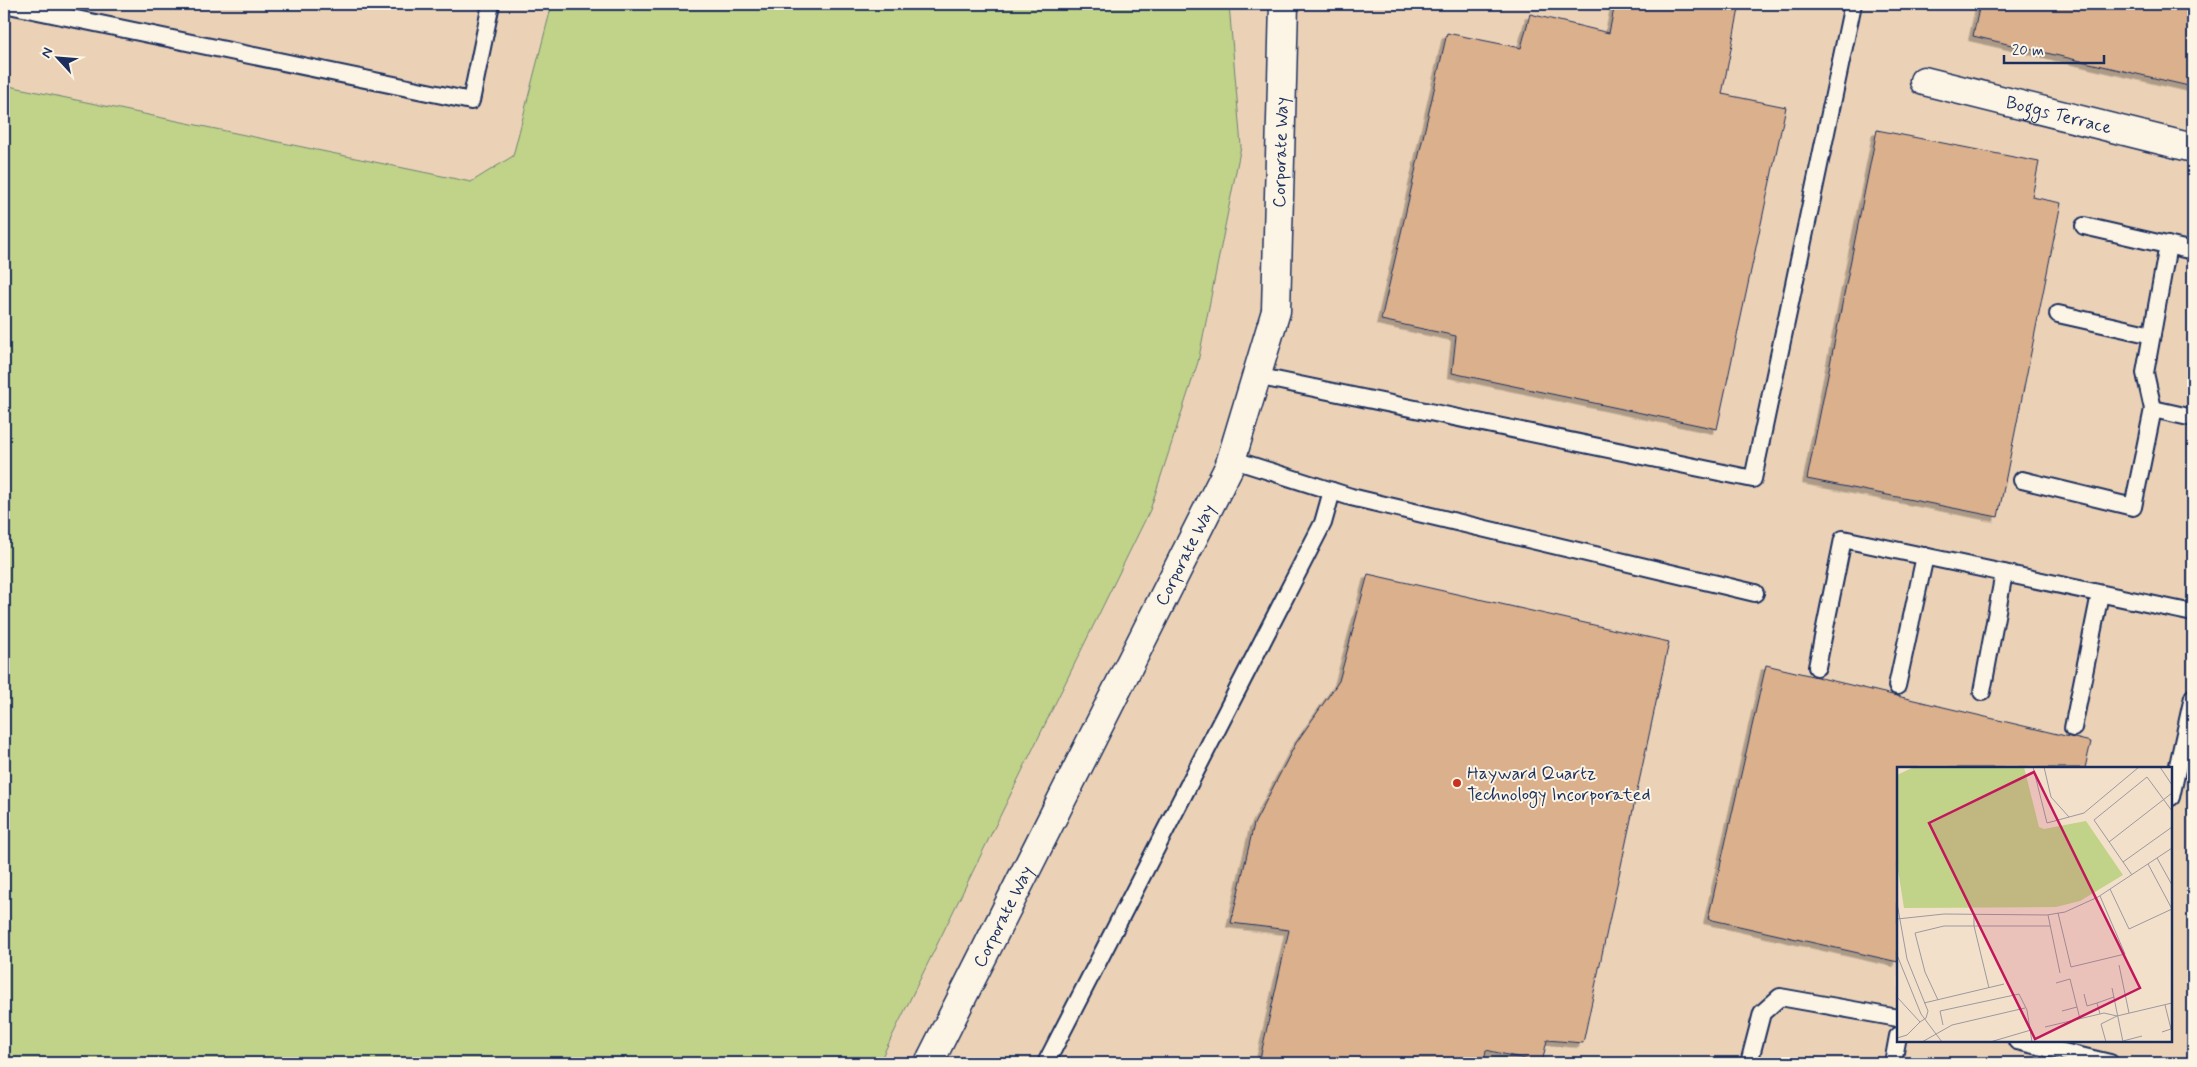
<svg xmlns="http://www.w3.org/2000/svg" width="2197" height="1067" font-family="Mynerve,sans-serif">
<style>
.built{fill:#ebd2b7;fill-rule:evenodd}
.green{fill:#c0d388;stroke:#6e8173}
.building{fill:#dbb08c;stroke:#1b2f5e;filter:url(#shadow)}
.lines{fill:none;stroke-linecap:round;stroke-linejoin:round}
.lane-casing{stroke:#1b2f5e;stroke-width:20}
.street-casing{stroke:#1b2f5e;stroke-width:31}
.lane{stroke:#fcf5e5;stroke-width:16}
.street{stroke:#fcf5e5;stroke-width:28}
.poi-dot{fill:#c8321e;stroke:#fcf5e5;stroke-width:2}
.labels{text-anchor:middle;stroke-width:4;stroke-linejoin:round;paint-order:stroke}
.street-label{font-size:18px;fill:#1b2f5e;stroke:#fcf5e5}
.poi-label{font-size:18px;fill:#1b2f5e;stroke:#fcf5e5;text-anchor:start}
.inset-road{fill:none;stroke:#9c999f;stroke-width:1}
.view{fill:#c2185b;fill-opacity:0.15;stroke:#c2185b;stroke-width:2.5}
.inset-edge{fill:none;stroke:#1b2f5e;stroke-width:2.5}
</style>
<defs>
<filter id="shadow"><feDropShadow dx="-4.5" dy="4.5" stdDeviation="0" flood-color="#0004"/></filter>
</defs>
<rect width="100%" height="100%" fill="#f2e0ca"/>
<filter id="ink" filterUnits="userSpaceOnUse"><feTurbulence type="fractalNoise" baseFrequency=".02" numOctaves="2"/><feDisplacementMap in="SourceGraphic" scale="10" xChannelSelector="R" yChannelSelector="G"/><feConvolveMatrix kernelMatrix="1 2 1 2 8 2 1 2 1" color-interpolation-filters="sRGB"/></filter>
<g filter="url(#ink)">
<g class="built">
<path d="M 4,4 L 552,4 L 513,156 L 471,182 L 4,85 Z"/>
<path d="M 1229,4 L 2193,4 L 2193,1063 L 879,1063 L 1150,510 L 1198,362 L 1241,146 ZM 1898,768 L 2171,768 L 2171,1041 L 1898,1041 Z"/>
</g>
<path class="green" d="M 552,4 L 1229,4 L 1241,146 L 1198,362 L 1150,510 L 879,1063 L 4,1063 L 4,85 L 471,182 L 513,156 Z"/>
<g class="building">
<path d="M 1615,4 L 1740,4 L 1722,94 L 1786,107 L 1717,429 L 1452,373 L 1456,336 L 1381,320 L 1447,33 L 1521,48 L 1530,14 L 1609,33 Z"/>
<path d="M 1980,4 L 2193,4 L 2193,87 L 1973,36 Z"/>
<path d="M 1877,130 L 2039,162 L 2032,197 L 2061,203 L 1998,517 L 1807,479 Z"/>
<path d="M 1368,574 L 1669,642 L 1583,1043 L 1547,1040 L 1542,1063 L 1486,1050 L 1484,1063 L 1259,1063 L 1289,930 L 1231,923 L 1254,824 L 1296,743 L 1339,681 Z"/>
<path d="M 1766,665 L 2091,742 L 2085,768 L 1898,768 L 1898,962 L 1708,919 Z"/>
</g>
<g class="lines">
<g class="lane-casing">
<g id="lane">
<path d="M 4,4 L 471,101 L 491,4"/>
<path d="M 2084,226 L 2193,251"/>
<path d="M 2058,314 L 2152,335"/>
<path d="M 1256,376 L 1753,479 L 1853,4"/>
<path d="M 2153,409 L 2145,373 L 2168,245"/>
<path d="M 1231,459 L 1351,497 L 1755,593"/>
<path d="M 2022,480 L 2133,507 L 2153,409 L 2193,418"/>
<path d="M 1817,667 L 1843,539 L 2193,613"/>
<path d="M 1897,686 L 1925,556"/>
<path d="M 1982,692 L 2004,573"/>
<path d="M 2073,728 L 2100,594"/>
<path d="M 2171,797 L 2193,697"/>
<path d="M 2017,1041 L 2110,1063"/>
<path d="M 1046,1063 L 1323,523 L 1332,491"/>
<path d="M 1749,1063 L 1762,1013 L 1780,997 L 1898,1018"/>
<path d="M 1893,1063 L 1898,1036"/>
</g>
</g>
<g class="street-casing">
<g id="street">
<path id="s1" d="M 1924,81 L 2193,148"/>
<path id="s2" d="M 929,1063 L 1229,467 L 1276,311 L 1284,4"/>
</g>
</g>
<use href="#lane" class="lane"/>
<use href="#street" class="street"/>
</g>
</g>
<circle class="poi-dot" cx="1457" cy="783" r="5"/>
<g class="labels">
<g class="street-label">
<text dy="6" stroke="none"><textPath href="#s1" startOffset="139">Boggs Terrace</textPath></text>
<text dy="6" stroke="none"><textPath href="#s2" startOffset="989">Corporate Way</textPath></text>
<text dy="6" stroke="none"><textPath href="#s2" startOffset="569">Corporate Way</textPath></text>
<text dy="6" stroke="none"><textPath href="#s2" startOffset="164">Corporate Way</textPath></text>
</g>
<g class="poi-label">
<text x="1467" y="779">Hayward Quartz<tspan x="1467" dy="21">Technology Incorporated</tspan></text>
</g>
</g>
<g transform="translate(1897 767)">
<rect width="275" height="275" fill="#f2e0ca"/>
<path d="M 17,0 L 127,0 L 142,60 L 147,62 L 189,54 L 226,108 L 183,134 L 159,140 L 7,141 L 0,97 L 0,8 Z" fill="#c0d388"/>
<path class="inset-road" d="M 136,0 L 150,56 L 187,46 L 242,0M 147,0 L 154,30 L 172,50M 263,0 L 275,18M 212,75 L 275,26M 260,91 L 275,118M 226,95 L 275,60M 235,108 L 197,53 L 250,10 L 275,44M 213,122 L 232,162 L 275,142 L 251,97M 0,136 L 10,192 L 31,244 L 29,251M 161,146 L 174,200 L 228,187 L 203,129M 77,147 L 77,159 L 92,221M 151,148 L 163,206M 0,152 L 47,147 L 150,148 L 168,145 L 201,130 L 275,81M 0,188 L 24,247 L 45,275M 222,198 L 232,246M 159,216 L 173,212 L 183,252M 215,221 L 226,275M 187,227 L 190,239 L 200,236 L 203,247M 0,230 L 23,255 L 29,251M 41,233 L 28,205 L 18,166 L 47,159 L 153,159M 27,236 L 107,217M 200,236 L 217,230M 165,244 L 180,240M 46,258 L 43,244 L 122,227 L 130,243 L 135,275M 148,260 L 207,246 L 220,249M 265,265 L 274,262 L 268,238M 0,271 L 10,268 L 23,255M 226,274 L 245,269M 25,275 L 55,258 L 128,241M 93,275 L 134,263M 209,275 L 204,257 L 220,249 L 275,236"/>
<path class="view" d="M 137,5 L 243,221 L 138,272 L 32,56 Z"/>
<rect width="275" height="275" class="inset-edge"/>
</g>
<rect width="2197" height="1067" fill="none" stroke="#fcf5e5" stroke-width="20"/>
<rect x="10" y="10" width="2177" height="1047" fill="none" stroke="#1b2f5e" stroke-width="2" filter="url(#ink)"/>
<g transform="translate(58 58) rotate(296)" stroke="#fcf5e5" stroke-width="4" paint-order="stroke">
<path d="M0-4L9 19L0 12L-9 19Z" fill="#1b2f5e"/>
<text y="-8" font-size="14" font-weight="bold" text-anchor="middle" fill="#1b2f5e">N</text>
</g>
<path d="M2004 55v8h100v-8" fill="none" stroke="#1b2f5e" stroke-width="2.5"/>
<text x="2012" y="55" font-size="15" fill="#1b2f5e" stroke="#fcf5e5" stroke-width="4" paint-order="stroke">20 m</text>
</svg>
